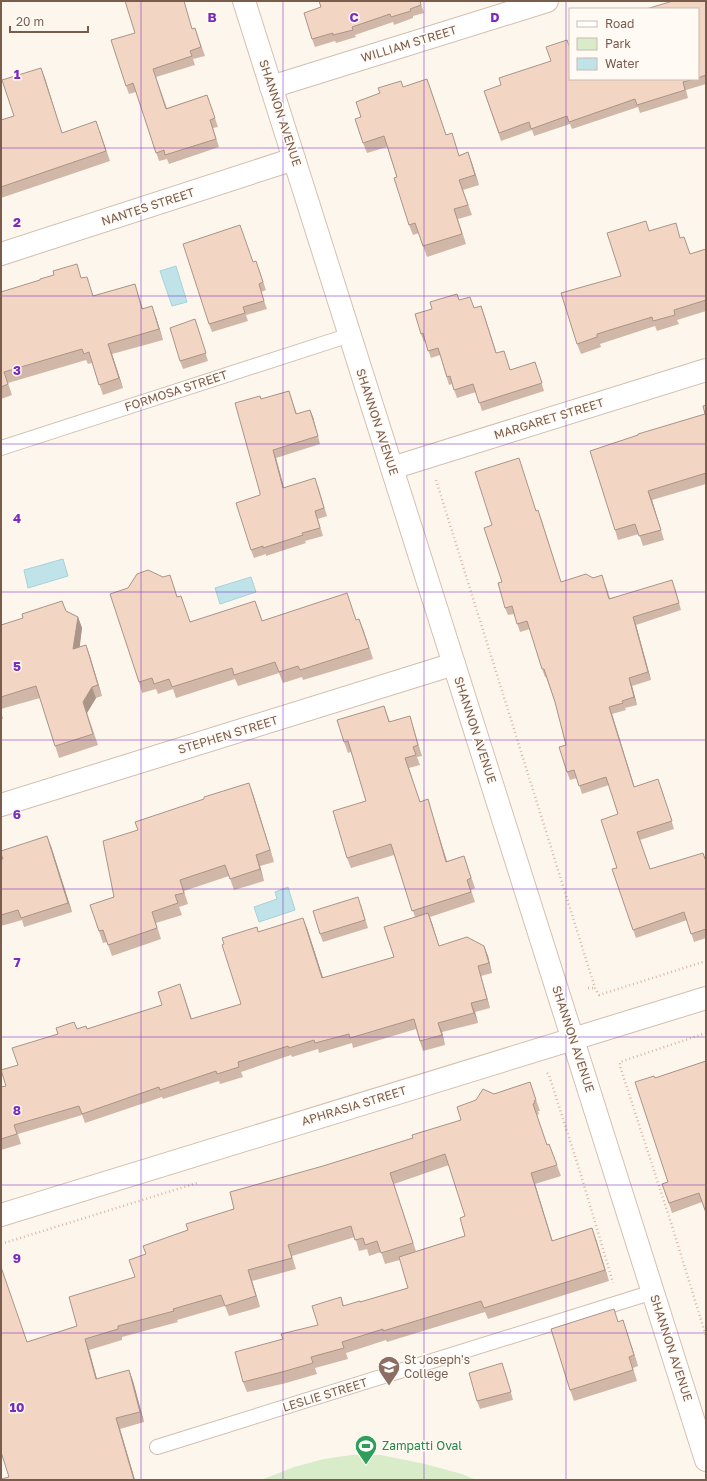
<svg xmlns="http://www.w3.org/2000/svg" width="707" height="1481" font-family="'Golos Text',sans-serif">
<style>
.green{fill:#d8ecc9}
.water{fill:#bfe3e8;stroke:#a5d3da}
.lines{fill:none;stroke-linecap:round;stroke-linejoin:round}
.service-casing{stroke:#d1beb0;stroke-width:16}
.minor-casing{stroke:#d1beb0;stroke-width:24}
.tertiary-casing{stroke:#d1beb0;stroke-width:24}
.secondary-casing{stroke:#d6c0b0;stroke-width:24}
.path{stroke:#d9b8a5;stroke-width:2.5;stroke-dasharray:1 3;stroke-linecap:butt}
.service{stroke:#fff;stroke-width:14}
.minor{stroke:#fff;stroke-width:22}
.tertiary{stroke:#fff;stroke-width:22}
.secondary{stroke:#fff;stroke-width:22}
.wall{fill:#d1b7a8;fill-rule:evenodd}
.shaded-wall{fill:#aa9588}
.building{fill:#f3d5c3;stroke:#aa9588}
.grid{fill:none;stroke:#7b2cbf;stroke-width:1;stroke-opacity:0.55}
.labels{text-anchor:middle;stroke-width:3;stroke-linejoin:round;paint-order:stroke}
.street-label{font-size:12px;fill:#7a5c4d;stroke:#fffaf3}
.education-label{font-size:12px;fill:#785e54;stroke:#fffaf3;text-anchor:start}
.leisure-label{font-size:12px;fill:#27864d;stroke:#fffaf3;text-anchor:start}
.grid-label{font-size:13px;text-anchor:middle;font-weight:bold;fill:#7b2cbf;stroke:#fffaf3;stroke-width:3;stroke-linejoin:round;paint-order:stroke}
</style>
<rect width="100%" height="100%" fill="#fdf6ec"/>
<path class="green" d="M 351,1455 L 381,1455 L 425,1464 L 462,1474 L 476,1480 L 261,1480 L 294,1467 L 324,1459 Z"/>
<g class="water">
<path d="M 176,266 L 187,302 L 172,306 L 160,271 Z"/>
<path d="M 63,559 L 68,576 L 28,588 L 24,570 Z"/>
<path d="M 251,577 L 256,592 L 220,604 L 215,588 Z"/>
<path d="M 288,887 L 295,910 L 259,922 L 254,907 L 277,899 L 275,892 Z"/>
</g>
<g class="lines">
<g class="service-casing">
<g id="service">
<path d="M 1,448 L 350,335"/>
<path d="M 157,1447 L 653,1292"/>
</g>
</g>
<g class="minor-casing">
<g id="minor">
<path d="M 271,87 L 547,1"/>
<path d="M 1,254 L 294,159"/>
<path d="M 392,468 L 706,370"/>
<path d="M 1,805 L 454,664"/>
</g>
</g>
<g class="tertiary-casing">
<path id="tertiary" d="M 573,1039 L 706,998"/>
</g>
<g class="secondary-casing">
<g id="secondary">
<path d="M 244,1 L 706,1460"/>
<path d="M 1,1215 L 573,1039"/>
</g>
</g>
<g class="path">
<path d="M 436,480 L 595,988 L 599,995 L 706,961"/>
<path d="M 588,988 L 595,988"/>
<path d="M 706,1033 L 620,1062 L 620,1066 L 673,1229 L 706,1336"/>
<path d="M 547,1073 L 549,1075 L 581,1175 L 613,1283"/>
<path d="M 1,1244 L 197,1183"/>
</g>
<use href="#service" class="service"/>
<use href="#minor" class="minor"/>
<use href="#tertiary" class="tertiary"/>
<use href="#secondary" class="secondary"/>
</g>
<g class="wall">
<path d="M 319,1 L 420,1 L 424,13 L 413,16 L 413,18 L 394,25 L 393,22 L 355,35 L 356,37 L 336,43 L 335,41 L 315,47 L 312,39 L 321,7 Z"/>
<path d="M 706,1 L 706,84 L 686,90 L 688,98 L 640,113 L 638,107 L 572,129 L 570,124 L 534,136 L 532,130 L 501,141 L 484,91 L 570,79 L 698,79 L 698,9 Z"/>
<path d="M 193,28 L 195,28 L 205,56 L 193,59 L 195,65 L 156,77 L 167,108 L 207,95 L 218,127 L 213,128 L 219,147 L 169,164 L 167,159 L 159,161 L 136,92 L 129,94 L 126,86 Z"/>
<path d="M 41,68 L 62,133 L 100,131 L 110,161 L 1,198 L 1,120 L 14,116 Z"/>
<path d="M 403,87 L 431,90 L 446,135 L 455,144 L 459,155 L 468,152 L 479,185 L 463,190 L 472,215 L 458,219 L 466,244 L 427,257 L 419,233 L 413,235 L 409,225 L 397,177 L 387,147 L 367,153 L 363,143 L 361,117 Z"/>
<path d="M 649,231 L 681,238 L 684,237 L 690,254 L 706,249 L 706,311 L 677,320 L 679,324 L 657,331 L 655,326 L 600,344 L 601,347 L 581,354 L 577,344 Z"/>
<path d="M 253,262 L 259,269 L 266,290 L 261,292 L 267,309 L 246,315 L 248,321 L 212,332 L 209,324 Z"/>
<path d="M 81,278 L 93,296 L 135,284 L 143,309 L 156,317 L 163,340 L 112,354 L 123,388 L 103,395 L 92,363 L 88,364 L 86,360 L 8,383 L 12,395 L 1,399 L 1,292 Z"/>
<path d="M 459,300 L 474,308 L 481,306 L 496,353 L 507,359 L 510,370 L 535,362 L 544,391 L 482,411 L 476,392 L 457,398 L 452,384 L 449,385 L 440,355 L 431,358 L 425,341 L 424,342 L 421,334 Z"/>
<path d="M 195,319 L 208,361 L 183,369 L 180,361 Z"/>
<path d="M 289,391 L 297,414 L 310,410 L 313,417 L 320,444 L 276,458 L 284,488 L 318,486 L 327,516 L 318,519 L 323,536 L 305,541 L 306,543 L 266,556 L 266,554 L 254,558 L 251,550 L 260,495 L 261,399 Z"/>
<path d="M 706,405 L 706,484 L 652,500 L 664,540 L 643,546 L 639,534 L 618,540 L 615,530 L 705,414 Z"/>
<path d="M 536,510 L 541,518 L 561,582 L 605,583 L 610,598 L 675,588 L 681,610 L 636,625 L 651,680 L 632,686 L 637,705 L 625,708 L 626,710 L 612,714 L 634,787 L 661,787 L 674,829 L 640,840 L 650,869 L 706,858 L 706,938 L 694,942 L 687,920 L 636,938 L 612,869 L 617,868 L 618,814 L 609,785 L 582,794 L 577,778 L 570,780 L 567,772 L 566,745 L 555,702 L 546,677 L 545,677 L 542,669 L 530,629 L 520,632 L 514,614 L 508,615 L 505,608 L 502,582 L 492,525 Z"/>
<path d="M 174,586 L 177,597 L 190,622 L 259,611 L 262,620 L 356,620 L 363,629 L 373,659 L 303,680 L 302,677 L 283,683 L 279,673 L 238,686 L 235,679 L 176,698 L 173,689 L 158,694 L 156,689 L 142,693 L 139,682 Z"/>
<path d="M 66,611 L 78,617 L 82,628 L 79,647 L 86,645 L 102,696 L 96,698 L 87,713 L 98,745 L 59,758 L 40,698 L 1,709 L 1,625 Z"/>
<path d="M 384,706 L 390,722 L 410,716 L 422,756 L 417,757 L 420,765 L 409,768 L 420,802 L 431,810 L 447,861 L 464,856 L 475,888 L 471,890 L 475,902 L 430,917 L 439,946 L 484,946 L 488,956 L 492,973 L 481,976 L 490,1008 L 475,1012 L 478,1023 L 442,1032 L 445,1045 L 423,1051 L 416,1029 L 353,1048 L 352,1043 L 319,1053 L 318,1049 L 292,1057 L 291,1055 L 241,1072 L 243,1077 L 220,1084 L 219,1081 L 163,1099 L 162,1097 L 85,1123 L 82,1115 L 18,1134 L 21,1144 L 1,1150 L 1,1087 L 6,1086 L 18,1065 L 77,1029 L 87,1029 L 162,1005 L 180,984 L 192,1019 L 241,1004 L 258,932 L 307,928 L 323,978 L 394,957 L 415,917 L 394,855 L 351,868 L 347,858 L 366,801 L 351,752 L 348,753 L 344,742 Z"/>
<path d="M 1,711 L 3,719 L 1,719 Z"/>
<path d="M 253,794 L 274,862 L 260,866 L 264,881 L 234,890 L 229,876 L 184,891 L 188,904 L 179,907 L 182,915 L 156,923 L 161,939 L 112,956 L 107,942 L 103,943 L 90,905 L 114,897 Z"/>
<path d="M 51,846 L 72,912 L 24,927 L 22,920 L 1,926 L 1,859 Z"/>
<path d="M 361,905 L 368,928 L 323,942 L 320,934 Z"/>
<path d="M 706,1061 L 702,1202 L 672,1213 L 662,1184 L 668,1182 L 655,1078 Z"/>
<path d="M 530,1082 L 540,1111 L 538,1111 L 539,1114 L 537,1115 L 547,1145 L 549,1144 L 561,1176 L 535,1184 L 552,1241 L 592,1228 L 609,1281 L 488,1319 L 485,1312 L 387,1342 L 386,1340 L 346,1353 L 348,1359 L 315,1368 L 317,1374 L 286,1383 L 247,1392 L 243,1382 L 283,1339 L 318,1325 L 341,1297 L 344,1306 L 360,1302 L 408,1288 L 400,1260 L 385,1264 L 381,1252 L 369,1256 L 367,1249 L 359,1251 L 355,1237 L 292,1256 L 296,1269 L 252,1281 L 260,1307 L 229,1316 L 225,1306 L 177,1320 L 178,1322 L 122,1337 L 122,1340 L 89,1350 L 97,1379 L 129,1370 L 133,1381 L 144,1422 L 120,1429 L 135,1480 L 1,1480 L 9,1477 L 27,1342 L 77,1326 L 135,1277 L 146,1254 L 188,1230 L 323,1166 L 413,1138 L 461,1120 L 494,1094 ZM 449,1165 L 465,1216 L 465,1236 L 416,1251 L 394,1184 Z"/>
<path d="M 623,1320 L 638,1366 L 633,1368 L 637,1381 L 574,1401 L 570,1390 L 618,1322 Z"/>
<path d="M 505,1371 L 513,1400 L 480,1409 L 477,1401 Z"/>
</g>
<g class="shaded-wall">
<path d="M 41,68 L 45,78 L 65,143 L 62,133 Z"/>
<path d="M 468,152 L 472,163 L 479,185 L 475,175 Z"/>
<path d="M 135,284 L 138,294 L 146,320 L 142,309 Z"/>
<path d="M 152,306 L 156,317 L 163,340 L 159,329 Z"/>
<path d="M 481,306 L 484,314 L 499,361 L 496,353 Z"/>
<path d="M 108,344 L 112,354 L 123,388 L 119,378 Z"/>
<path d="M 310,410 L 313,417 L 320,444 L 318,436 Z"/>
<path d="M 273,450 L 276,458 L 286,496 L 283,488 Z"/>
<path d="M 648,491 L 652,500 L 664,540 L 661,530 Z"/>
<path d="M 78,617 L 82,628 L 78,661 L 73,649 Z"/>
<path d="M 633,617 L 636,625 L 651,680 L 648,672 Z"/>
<path d="M 359,619 L 363,629 L 373,659 L 369,648 Z"/>
<path d="M 86,645 L 90,656 L 102,696 L 98,685 Z"/>
<path d="M 629,678 L 632,686 L 637,705 L 634,697 Z"/>
<path d="M 92,687 L 96,698 L 87,713 L 98,745 L 83,702 Z"/>
<path d="M 609,707 L 612,714 L 637,795 L 634,787 Z"/>
<path d="M 249,783 L 253,794 L 274,862 L 270,850 Z"/>
<path d="M 428,799 L 431,810 L 450,872 L 446,862 Z"/>
<path d="M 47,836 L 51,846 L 72,912 L 68,903 Z"/>
<path d="M 256,855 L 260,866 L 264,881 L 260,869 Z"/>
<path d="M 428,913 L 432,923 L 442,956 L 439,946 Z"/>
<path d="M 303,918 L 307,928 L 326,987 L 322,978 Z"/>
<path d="M 484,946 L 488,956 L 492,973 L 489,963 Z"/>
<path d="M 478,966 L 481,976 L 490,1008 L 487,999 Z"/>
<path d="M 471,1003 L 475,1012 L 478,1023 L 474,1013 Z"/>
<path d="M 438,1023 L 442,1032 L 445,1045 L 442,1035 Z"/>
<path d="M 531,1173 L 535,1184 L 556,1252 L 552,1241 Z"/>
<path d="M 592,1228 L 596,1239 L 609,1281 L 605,1270 Z"/>
<path d="M 248,1270 L 252,1281 L 260,1307 L 256,1296 Z"/>
<path d="M 623,1320 L 627,1332 L 638,1366 L 634,1355 Z"/>
<path d="M 85,1339 L 89,1350 L 100,1390 L 96,1379 Z"/>
<path d="M 129,1370 L 133,1381 L 144,1422 L 140,1412 Z"/>
<path d="M 116,1418 L 120,1429 L 135,1480 L 134,1480 Z"/>
</g>
<g class="building">
<path d="M 125,1 L 184,1 L 192,29 L 195,28 L 201,47 L 190,51 L 192,56 L 153,69 L 166,109 L 207,95 L 215,118 L 210,120 L 216,139 L 165,155 L 164,150 L 156,153 L 133,83 L 126,86 L 111,40 L 135,33 Z"/>
<path d="M 319,1 L 420,1 L 421,5 L 410,9 L 411,11 L 391,17 L 390,14 L 352,27 L 353,30 L 333,35 L 333,33 L 312,39 L 304,13 L 321,7 Z"/>
<path d="M 673,1 L 706,1 L 706,75 L 698,78 L 698,9 L 646,9 Z"/>
<path d="M 567,40 L 570,48 L 570,79 L 694,79 L 683,82 L 685,90 L 637,105 L 635,99 L 569,122 L 567,116 L 531,129 L 529,122 L 499,133 L 484,91 L 501,85 L 499,78 L 551,61 L 546,47 Z"/>
<path d="M 41,68 L 62,133 L 96,121 L 106,151 L 1,187 L 1,120 L 14,116 L 2,80 Z"/>
<path d="M 427,79 L 446,135 L 452,133 L 459,156 L 468,152 L 475,175 L 459,180 L 468,205 L 454,209 L 462,234 L 423,246 L 415,223 L 409,225 L 394,178 L 397,177 L 384,136 L 363,143 L 355,119 L 361,117 L 356,102 L 380,93 L 378,88 L 401,81 L 403,87 Z"/>
<path d="M 646,221 L 649,231 L 676,223 L 680,238 L 684,237 L 690,254 L 706,249 L 706,300 L 674,310 L 675,315 L 653,321 L 652,317 L 597,334 L 597,337 L 577,344 L 561,293 L 621,276 L 607,233 Z"/>
<path d="M 240,225 L 253,262 L 256,261 L 263,282 L 259,284 L 264,301 L 243,307 L 245,313 L 209,324 L 183,244 Z"/>
<path d="M 77,264 L 81,278 L 87,277 L 93,296 L 135,284 L 142,309 L 152,306 L 159,329 L 108,344 L 119,378 L 99,385 L 89,352 L 84,354 L 82,349 L 4,372 L 8,384 L 1,387 L 1,292 L 40,280 L 40,279 L 54,275 L 53,271 Z"/>
<path d="M 457,294 L 459,300 L 470,297 L 474,308 L 481,306 L 496,353 L 504,351 L 510,370 L 535,362 L 542,383 L 479,403 L 473,384 L 454,390 L 450,376 L 447,377 L 438,348 L 428,351 L 423,333 L 421,334 L 415,314 L 432,309 L 430,302 Z"/>
<path d="M 195,319 L 206,353 L 180,361 L 170,328 Z"/>
<path d="M 289,391 L 296,414 L 310,410 L 318,436 L 273,450 L 283,488 L 315,478 L 324,508 L 315,511 L 320,528 L 302,533 L 303,535 L 263,548 L 263,546 L 251,550 L 236,503 L 260,495 L 260,493 L 235,403 L 260,396 L 261,399 Z"/>
<path d="M 706,405 L 706,473 L 648,491 L 661,530 L 639,536 L 635,524 L 615,530 L 590,451 L 638,435 L 638,434 L 705,414 L 703,406 Z"/>
<path d="M 519,458 L 536,511 L 538,510 L 561,582 L 586,574 L 593,578 L 602,575 L 609,599 L 672,580 L 679,603 L 633,617 L 648,672 L 629,678 L 634,697 L 622,701 L 623,703 L 609,707 L 634,787 L 658,779 L 672,821 L 637,832 L 650,869 L 703,853 L 705,859 L 706,858 L 706,929 L 691,934 L 684,912 L 633,930 L 612,869 L 617,868 L 601,820 L 618,814 L 606,777 L 579,786 L 574,770 L 567,772 L 559,747 L 566,745 L 555,702 L 544,669 L 542,669 L 527,621 L 517,624 L 512,606 L 505,608 L 498,583 L 502,582 L 484,528 L 492,525 L 475,472 Z"/>
<path d="M 148,570 L 163,577 L 170,575 L 177,597 L 181,596 L 190,622 L 255,601 L 262,621 L 347,593 L 356,620 L 359,619 L 369,648 L 300,670 L 298,666 L 279,672 L 275,662 L 234,675 L 232,668 L 172,687 L 169,679 L 154,684 L 152,678 L 139,682 L 110,594 L 128,588 L 137,574 Z"/>
<path d="M 62,601 L 66,611 L 78,617 L 73,649 L 86,645 L 98,685 L 92,687 L 83,702 L 93,734 L 55,746 L 36,686 L 1,697 L 1,625 L 23,618 L 22,614 Z"/>
<path d="M 384,706 L 389,722 L 410,716 L 418,745 L 413,747 L 416,755 L 405,758 L 420,802 L 428,799 L 446,862 L 464,856 L 471,878 L 467,880 L 471,892 L 412,911 L 391,844 L 347,858 L 333,811 L 366,801 L 348,741 L 344,742 L 337,720 Z"/>
<path d="M 249,783 L 270,850 L 256,855 L 260,869 L 230,879 L 225,865 L 180,880 L 184,893 L 175,895 L 178,903 L 152,912 L 157,928 L 108,945 L 103,930 L 99,931 L 90,905 L 114,897 L 103,841 L 138,830 L 135,822 L 204,799 L 204,797 Z"/>
<path d="M 47,836 L 68,903 L 21,918 L 18,910 L 1,915 L 1,859 L 3,859 L 1,854 L 1,851 Z"/>
<path d="M 358,897 L 365,920 L 320,934 L 313,911 Z"/>
<path d="M 428,913 L 439,946 L 467,937 L 484,946 L 489,963 L 478,966 L 487,999 L 471,1003 L 474,1013 L 438,1023 L 442,1035 L 420,1041 L 414,1019 L 350,1038 L 349,1034 L 315,1043 L 314,1040 L 289,1048 L 288,1046 L 238,1062 L 239,1067 L 217,1074 L 216,1071 L 160,1090 L 159,1087 L 82,1114 L 79,1106 L 14,1125 L 17,1134 L 1,1139 L 1,1087 L 6,1086 L 1,1070 L 18,1065 L 12,1048 L 58,1034 L 56,1028 L 74,1022 L 77,1029 L 86,1026 L 87,1029 L 162,1005 L 158,992 L 180,984 L 191,1019 L 241,1004 L 222,945 L 224,944 L 222,938 L 257,927 L 258,932 L 303,918 L 322,978 L 394,957 L 384,927 Z"/>
<path d="M 706,1061 L 706,1213 L 699,1193 L 669,1203 L 662,1184 L 668,1182 L 635,1082 L 654,1076 L 655,1078 Z"/>
<path d="M 530,1082 L 536,1100 L 534,1101 L 535,1103 L 533,1104 L 547,1145 L 549,1144 L 557,1165 L 531,1173 L 552,1241 L 592,1228 L 605,1270 L 484,1308 L 481,1301 L 383,1331 L 383,1329 L 342,1342 L 344,1348 L 311,1357 L 313,1363 L 282,1372 L 243,1382 L 235,1352 L 283,1339 L 281,1334 L 318,1325 L 312,1306 L 341,1297 L 343,1306 L 360,1301 L 360,1302 L 408,1288 L 399,1257 L 465,1236 L 460,1218 L 465,1216 L 445,1154 L 390,1173 L 413,1243 L 381,1253 L 377,1241 L 365,1245 L 363,1238 L 355,1240 L 351,1226 L 288,1245 L 292,1258 L 248,1270 L 256,1296 L 225,1306 L 221,1295 L 173,1309 L 174,1311 L 118,1326 L 118,1329 L 85,1339 L 96,1379 L 129,1370 L 140,1412 L 116,1418 L 134,1480 L 1,1480 L 1,1479 L 9,1477 L 1,1452 L 1,1267 L 27,1342 L 77,1326 L 69,1297 L 135,1277 L 129,1260 L 146,1254 L 143,1246 L 188,1230 L 186,1224 L 234,1209 L 230,1192 L 323,1166 L 413,1138 L 412,1135 L 461,1120 L 457,1107 L 476,1100 L 483,1089 L 494,1094 Z"/>
<path d="M 614,1309 L 618,1322 L 623,1320 L 634,1355 L 629,1357 L 633,1370 L 570,1390 L 551,1329 Z"/>
<path d="M 502,1363 L 511,1392 L 477,1401 L 469,1373 Z"/>
</g>
<path class="grid" d="M 141,1 L 141,1480M 283,1 L 283,1480M 424,1 L 424,1480M 566,1 L 566,1480M 1,148 L 706,148M 1,296 L 706,296M 1,444 L 706,444M 1,592 L 706,592M 1,740 L 706,740M 1,889 L 706,889M 1,1037 L 706,1037M 1,1185 L 706,1185M 1,1333 L 706,1333"/>
<defs>
<g id="school-pin" transform="scale(1.15)"><path d="M0 17L-7.5 6A9.5 9.5 0 1 1 7.5 6Z" fill="#8d6e63" stroke="#fffaf3"/><path d="M0-5L7-2L0 1L-7-2ZM-4 1L0 2.5L4 1V4Q0 6-4 4Z" fill="#fff"/></g>
<g id="stadium-pin" transform="scale(1.15)"><path d="M0 17L-7.5 6A9.5 9.5 0 1 1 7.5 6Z" fill="#2e9e5b" stroke="#fffaf3"/><path d="M0-5a6.5 5 0 1 0 0 10a6.5 5 0 1 0 0-10ZM-3.5-1.8h7v3.6h-7Z" fill="#fff"/></g>
</defs>
<g fill-rule="evenodd">
<use href="#school-pin" x="389" y="1367"/>
<use href="#stadium-pin" x="366" y="1446"/>
</g>
<g class="labels">
<g class="street-label">
<text transform="translate(409 44) rotate(-17)" y="4">WILLIAM STREET</text>
<text transform="translate(280 113) rotate(72)" y="4">SHANNON AVENUE</text>
<text transform="translate(148 207) rotate(-18)" y="4">NANTES STREET</text>
<text transform="translate(176 391) rotate(-18)" y="4">FORMOSA STREET</text>
<text transform="translate(549 419) rotate(-17)" y="4">MARGARET STREET</text>
<text transform="translate(377 422) rotate(72)" y="4">SHANNON AVENUE</text>
<text transform="translate(475 730) rotate(72)" y="4">SHANNON AVENUE</text>
<text transform="translate(228 735) rotate(-17)" y="4">STEPHEN STREET</text>
<text transform="translate(573 1039) rotate(72)" y="4">SHANNON AVENUE</text>
<text transform="translate(354 1106) rotate(-17)" y="4">APHRASIA STREET</text>
<text transform="translate(671 1348) rotate(72)" y="4">SHANNON AVENUE</text>
<text transform="translate(325 1395) rotate(-17)" y="4">LESLIE STREET</text>
</g>
<g class="education-label">
<text x="404" y="1364">St Joseph's<tspan x="404" dy="14">College</tspan></text>
</g>
<g class="leisure-label">
<text x="382" y="1450">Zampatti Oval</text>
</g>
</g>
<g class="grid-label">
<text x="212" y="22">B</text>
<text x="354" y="22">C</text>
<text x="495" y="22">D</text>
<text x="17" y="79">1</text>
<text x="17" y="227">2</text>
<text x="17" y="375">3</text>
<text x="17" y="523">4</text>
<text x="17" y="671">5</text>
<text x="17" y="819">6</text>
<text x="17" y="967">7</text>
<text x="17" y="1115">8</text>
<text x="17" y="1263">9</text>
<text x="17" y="1412">10</text>
</g>
<rect width="707" height="1481" fill="none" stroke="#7a5c4d" stroke-width="4"/>
<rect x="569" y="8" width="130" height="72" fill="#fffaf3" stroke="#cabbb1"/>
<rect x="577" y="21" width="20" height="6" fill="#ffffff" stroke="#cabbb1"/>
<text x="605" y="28" font-size="12" fill="#7a5c4d">Road</text>
<rect x="577" y="38" width="20" height="12" fill="#d8ecc9" stroke="#cabbb1"/>
<text x="605" y="48" font-size="12" fill="#7a5c4d">Park</text>
<rect x="577" y="58" width="20" height="12" fill="#bfe3e8" stroke="#cabbb1"/>
<text x="605" y="68" font-size="12" fill="#7a5c4d">Water</text>
<path d="M10 26v6h78v-6" fill="none" stroke="#7a5c4d" stroke-width="2"/>
<text x="16" y="26" font-size="12" fill="#7a5c4d" stroke="#fffaf3" stroke-width="3" paint-order="stroke">20 m</text>
</svg>
